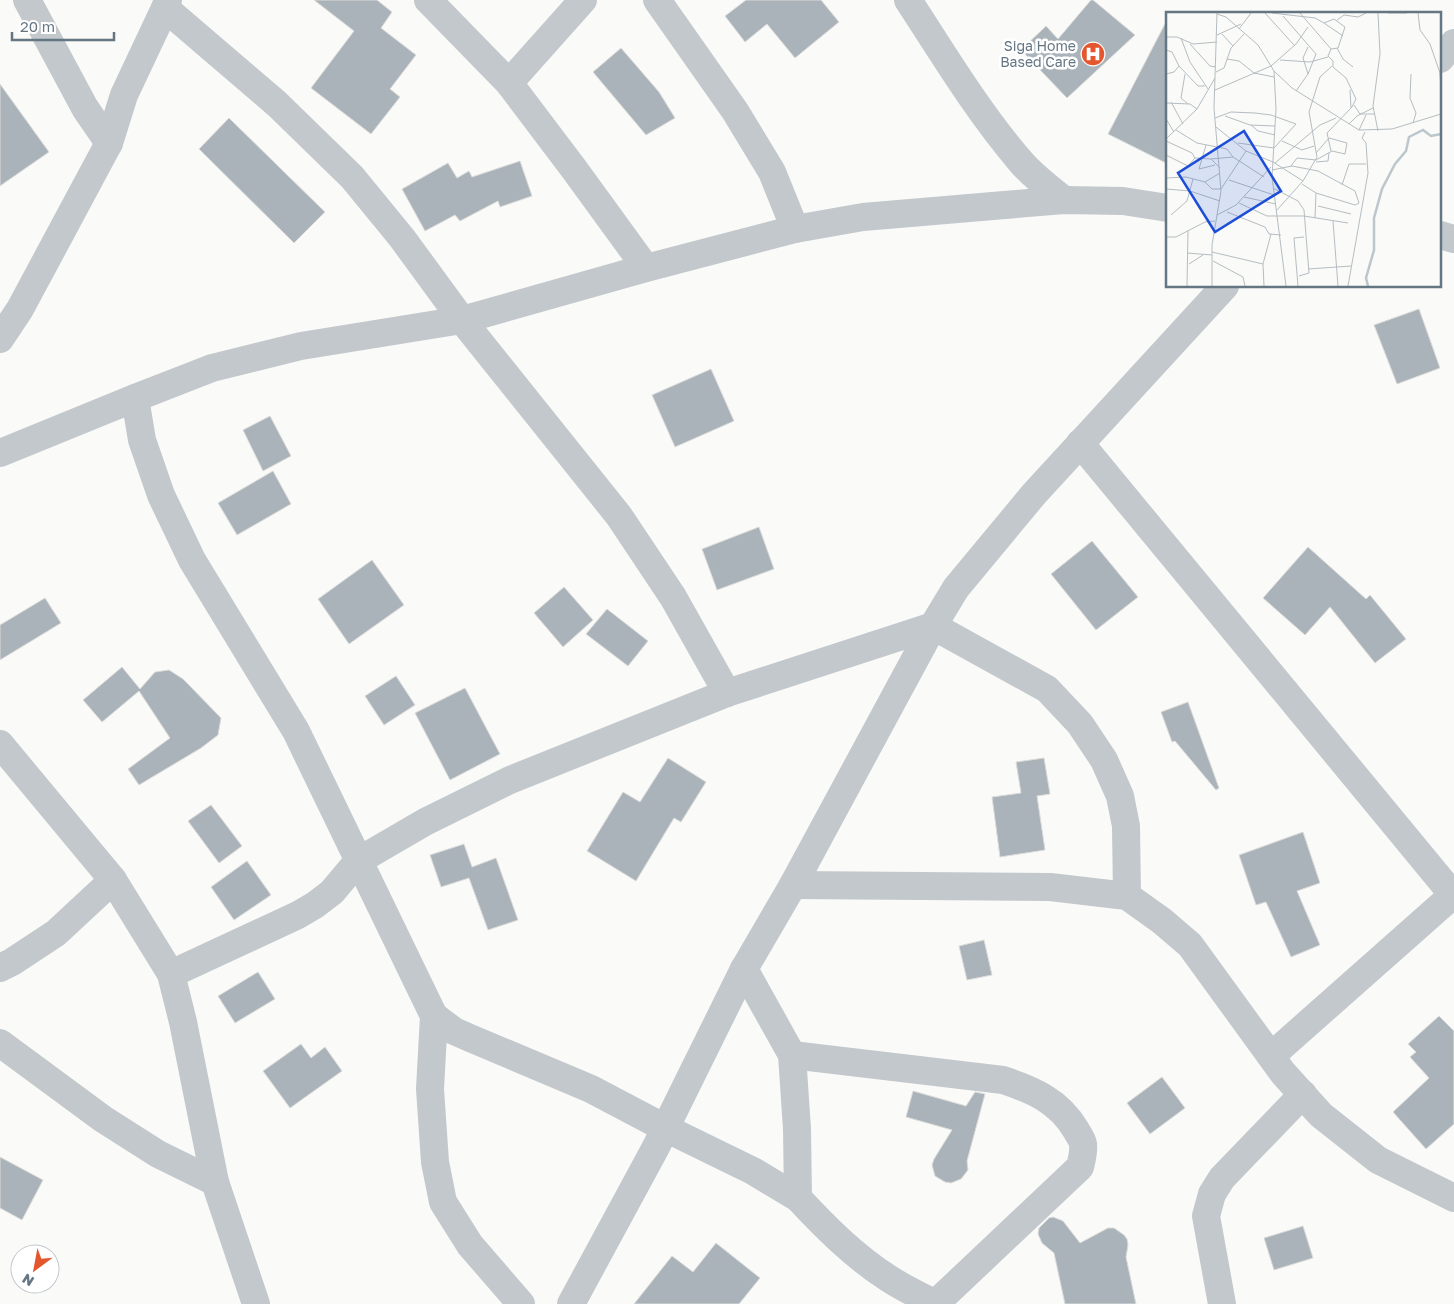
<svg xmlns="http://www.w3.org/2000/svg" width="1454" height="1304" font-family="'Golos Text',sans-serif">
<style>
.building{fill:#aab3b9;stroke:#dcdcda}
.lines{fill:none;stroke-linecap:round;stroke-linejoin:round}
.minor{stroke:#c3c8cc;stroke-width:28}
.labels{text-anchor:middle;stroke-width:5;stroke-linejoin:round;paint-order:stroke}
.poi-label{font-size:14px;fill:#657683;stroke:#fff;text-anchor:end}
.inset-river{fill:none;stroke:#bbc7cb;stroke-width:2.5}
.inset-road{fill:none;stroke:#b5bdc2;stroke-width:1}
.view{fill:#1d4ed8;fill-opacity:0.15;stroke:#1d4ed8;stroke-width:2.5}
.inset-edge{fill:none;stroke:#657683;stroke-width:2.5}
</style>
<rect width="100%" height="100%" fill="#fafaf8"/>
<g class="building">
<path d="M 314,0 L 377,0 L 392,12 L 381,28 L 416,55 L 390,89 L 400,97 L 371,134 L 311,88 L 354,31 Z"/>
<path d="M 746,0 L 821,0 L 839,22 L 795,58 L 767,24 L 745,42 L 725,16 Z"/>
<path d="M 1091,0 L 1093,0 L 1135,35 L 1067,98 L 1021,50 L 1046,26 L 1058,39 Z"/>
<path d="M 1168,18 L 1168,164 L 1108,134 Z"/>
<path d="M 621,48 L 659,92 L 675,118 L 646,135 L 593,72 Z"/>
<path d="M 0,84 L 49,152 L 0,186 Z"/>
<path d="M 229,118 L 325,212 L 294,243 L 199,149 Z"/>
<path d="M 520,161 L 532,196 L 500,207 L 498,201 L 460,221 L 455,215 L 425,231 L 402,189 L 448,163 L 457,178 L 469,171 L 472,177 Z"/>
<path d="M 1419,309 L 1440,368 L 1397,384 L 1374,325 Z"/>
<path d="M 711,369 L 734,421 L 675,447 L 652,395 Z"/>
<path d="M 270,416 L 291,456 L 263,471 L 243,430 Z"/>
<path d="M 273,471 L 291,504 L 237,535 L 218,503 Z"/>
<path d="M 759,527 L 774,569 L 717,590 L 702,549 Z"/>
<path d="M 1092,541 L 1138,597 L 1096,630 L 1051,574 Z"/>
<path d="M 1308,547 L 1366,599 L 1370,595 L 1406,639 L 1375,663 L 1330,607 L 1305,635 L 1263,598 Z"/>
<path d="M 372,560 L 404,605 L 349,644 L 318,599 Z"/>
<path d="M 564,587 L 593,620 L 563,647 L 534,613 Z"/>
<path d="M 45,598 L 61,623 L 0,660 L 0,625 Z"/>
<path d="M 607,609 L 648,641 L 628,666 L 586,634 Z"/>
<path d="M 122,667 L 140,689 L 155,672 L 169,670 L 183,679 L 221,718 L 218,735 L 201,748 L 139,785 L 128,769 L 170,738 L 139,691 L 102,722 L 83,700 Z"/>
<path d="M 396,676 L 415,705 L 384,725 L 365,696 Z"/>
<path d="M 465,688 L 500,754 L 450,780 L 415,713 Z"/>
<path d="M 1188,702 L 1219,788 L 1216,790 L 1175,741 L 1172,742 L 1161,712 Z"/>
<path d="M 668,758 L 706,782 L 681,822 L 674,818 L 636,881 L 587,851 L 623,792 L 640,802 Z"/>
<path d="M 1044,758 L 1050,794 L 1037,796 L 1045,850 L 1000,857 L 992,797 L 1021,793 L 1016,762 Z"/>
<path d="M 211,805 L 242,846 L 219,863 L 188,821 Z"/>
<path d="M 1303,832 L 1320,883 L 1297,891 L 1320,945 L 1291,957 L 1266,902 L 1256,905 L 1239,855 Z"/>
<path d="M 464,844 L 472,867 L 496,858 L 518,920 L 488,930 L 469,878 L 441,887 L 430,855 Z"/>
<path d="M 247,861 L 271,895 L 234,920 L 211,887 Z"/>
<path d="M 984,940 L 992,975 L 967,980 L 959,946 Z"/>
<path d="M 258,972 L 275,999 L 235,1023 L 218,996 Z"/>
<path d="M 1439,1016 L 1454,1031 L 1454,1124 L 1426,1149 L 1393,1112 L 1429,1078 L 1410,1057 L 1416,1052 L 1408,1044 Z"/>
<path d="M 301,1044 L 311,1058 L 325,1047 L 342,1071 L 290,1108 L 263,1071 Z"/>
<path d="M 1162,1077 L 1185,1108 L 1150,1134 L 1127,1103 Z"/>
<path d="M 913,1091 L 966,1106 L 975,1092 L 985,1094 L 967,1161 L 968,1170 L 961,1179 L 951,1183 L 945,1182 L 935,1176 L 932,1165 L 934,1159 L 952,1130 L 906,1117 Z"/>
<path d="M 0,1157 L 43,1180 L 22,1220 L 0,1208 Z"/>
<path d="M 1053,1217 L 1063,1221 L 1080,1243 L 1108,1228 L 1114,1228 L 1124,1235 L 1127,1239 L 1128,1245 L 1126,1257 L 1136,1304 L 1065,1304 L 1054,1253 L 1042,1243 L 1038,1234 L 1039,1228 L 1049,1218 Z"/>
<path d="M 1303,1226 L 1313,1258 L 1274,1270 L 1264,1238 Z"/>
<path d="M 716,1243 L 760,1278 L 739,1304 L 634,1304 L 672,1256 L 693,1272 Z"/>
</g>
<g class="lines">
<g class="minor">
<path d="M 27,0 L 85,108 L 109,143"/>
<path d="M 428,0 L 509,83 L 574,169 L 646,268"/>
<path d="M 657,0 L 735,111 L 772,172 L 795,229"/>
<path d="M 908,0 C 944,55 978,112 1021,162 C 1034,177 1049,188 1064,200"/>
<path d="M 165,8 L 277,104 L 352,177 L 402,238 L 462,320 L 619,516 L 673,597 L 727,693"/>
<path d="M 1440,59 L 1454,43"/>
<path d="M 509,83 L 583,0"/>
<path d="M 1440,235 L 1454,239"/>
<path d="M 0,339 L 20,309 L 109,143 L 124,95 L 165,8 L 168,0"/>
<path d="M 135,398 L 142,440 L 161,495 L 192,560 L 296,731 L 434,1016 L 430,1089 L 435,1162 L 443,1202 L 470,1245 L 521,1304"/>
<path d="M 1080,443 L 1454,896"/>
<path d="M 0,453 L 135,398 L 212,368 L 301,346 L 462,320 L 646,268 L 795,229 L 863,217 L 1064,200 L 1123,201 L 1168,208"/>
<path d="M 0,744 L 113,880 L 171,974 L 183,1022 L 215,1182 L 256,1304"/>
<path d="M 793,885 L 1050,887 L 1127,896 L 1162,921 L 1190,945 L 1283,1073 L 1321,1115 L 1378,1160 L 1454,1198"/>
<path d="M 0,968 L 12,962 L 56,933 L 113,880"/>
<path d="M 744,969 L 792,1055 L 797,1129 L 798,1198 C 826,1228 854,1256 888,1278 C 903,1288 920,1296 936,1304"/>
<path d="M 171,974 L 298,915 L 315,905 L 332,892 L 358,861 L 425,822 L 510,780 L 727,693 L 933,626 L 1047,689 L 1080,724 L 1104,760 L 1120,796 L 1126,826 L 1127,896"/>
<path d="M 434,1016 L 454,1031 L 470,1038 L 591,1089 L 665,1128 L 753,1171 L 798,1198"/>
<path d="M 0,1043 L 103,1119 L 158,1154 L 215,1182"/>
<path d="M 792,1055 L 1003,1080 C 1033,1090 1059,1101 1076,1130 C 1078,1134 1082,1139 1083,1144 C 1084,1152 1082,1159 1080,1167 L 935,1304"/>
<path d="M 1271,1056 L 1454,894"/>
<path d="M 571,1304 L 656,1147 L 744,969 L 793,885 L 933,626 L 956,588 L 1034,494 L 1225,286"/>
<path d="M 1222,1304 L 1206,1216 L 1212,1194 L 1222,1178 L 1303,1094"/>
</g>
</g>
<defs>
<g id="hospital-disc" transform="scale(1.25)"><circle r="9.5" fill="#e4572e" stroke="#fff"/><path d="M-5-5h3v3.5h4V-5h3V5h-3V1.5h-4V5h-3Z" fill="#fff"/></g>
</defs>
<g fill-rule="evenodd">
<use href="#hospital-disc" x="1093" y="54"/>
</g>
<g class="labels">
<g class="poi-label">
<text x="1076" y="51">Siga Home<tspan x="1076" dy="16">Based Care</tspan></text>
</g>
</g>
<g transform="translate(1166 12)">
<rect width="275" height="275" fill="#fafaf8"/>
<path class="inset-river" d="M 202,274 L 200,266 L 208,238 L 208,206 L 216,177 L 229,152 L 240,139 L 243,125 L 257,118 L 265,124 L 275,122"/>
<path class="inset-road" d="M 99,1 L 128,33M 106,1 L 149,6 L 158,11 L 168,7 L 179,15 L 172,36 L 165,37 L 162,44 L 167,49 L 167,55 L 180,66 L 190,87 L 186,95 L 161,121 L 165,139M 134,1 L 165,37M 222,1 L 241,1M 252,1 L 254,18 L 264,32 L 274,61 L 275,78M 51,2 L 60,5 L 92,33 L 108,59 L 126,76 L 193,118 L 226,117 L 275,102M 117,4 L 150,42 L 142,62 L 130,79M 171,8 L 178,3 L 192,5 L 200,1M 158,11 L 177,24M 73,17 L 85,1M 56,22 L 67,34M 51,23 L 75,12M 0,25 L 11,25 L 27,32 L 51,30M 15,26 L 24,50 L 42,77M 24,32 L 44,54 L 50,55M 142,35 L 137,46 L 142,62M 171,36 L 177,47 L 187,55M 0,38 L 6,40 L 13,54 L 32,74 L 39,74M 61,47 L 73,49 L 88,61 L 108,65M 114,48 L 144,50 L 162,45M 108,59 L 110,97 L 106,165 L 120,274M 50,60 L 58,56 L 65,36 L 78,22M 0,62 L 8,60 L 13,54M 19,62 L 15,86 L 22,92M 245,62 L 244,86 L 250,101 L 247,111M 49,78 L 105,54 L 130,32 L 142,15M 184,78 L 185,96M 5,90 L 17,112M 0,91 L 24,92 L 31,97M 188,93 L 194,102 L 209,102M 59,104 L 84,113 L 109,114M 49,106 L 65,100 L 89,101 L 105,103 L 130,112 L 108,136 L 72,131M 0,107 L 8,120M 183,112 L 191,104 L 207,96M 85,113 L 92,119 L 109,123M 50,115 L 80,139 L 107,150 L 137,169 L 111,198M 10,118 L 31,131 L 61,137 L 67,145 L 98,165M 193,118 L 200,103M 212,119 L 207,94 L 214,42 L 212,1M 0,127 L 31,97 L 49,66M 0,129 L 26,141 L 29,146 L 45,147 L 54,156M 116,129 L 136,138 L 148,134M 40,133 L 33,157 L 49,153M 0,143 L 22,154 L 29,146M 45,147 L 67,145M 150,150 L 162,149 L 163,141M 109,151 L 154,113 L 170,106M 125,154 L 131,146 L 150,148 L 166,139 L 179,142 L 181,131 L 163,126 L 150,141M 106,158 L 126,154 L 152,159 L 189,179 L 193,191 L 189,193 L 150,181 L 136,172M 0,166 L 20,165 L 39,170 L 54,161M 63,168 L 108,183M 137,169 L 151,145 L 143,100 L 154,65 L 166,54M 39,170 L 46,177 L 55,177 L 80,139M 176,173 L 183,152 L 200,152M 107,176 L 132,189 L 138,198 L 143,261 L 133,264M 0,177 L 24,179 L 54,189M 78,185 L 110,192M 73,191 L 101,204 L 138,204 L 182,211M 152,194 L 185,202M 61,200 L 99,215 L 103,222 L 115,223M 5,203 L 21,189 L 27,167M 51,203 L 70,193 L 105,155M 149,206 L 150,181M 167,209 L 172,274M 0,225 L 10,225 L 39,210 L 49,209M 46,240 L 97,252M 21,241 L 46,243M 47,249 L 77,265 L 79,274M 23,252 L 37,243M 142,257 L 185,254M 21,274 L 22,219M 46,274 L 46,233 L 55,179 L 48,96 L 51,1M 98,274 L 97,252 L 105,222M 132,274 L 128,226 L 138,225M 182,274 L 202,161 L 200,131 L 196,126 L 199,120"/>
<path class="view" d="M 78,119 L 115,179 L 49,220 L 12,161 Z"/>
<rect width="275" height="275" class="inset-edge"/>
</g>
<g transform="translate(35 1269) rotate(212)"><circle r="24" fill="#ffffff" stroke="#c1c8cd"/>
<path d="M0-4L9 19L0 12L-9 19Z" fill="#e4572e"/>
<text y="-8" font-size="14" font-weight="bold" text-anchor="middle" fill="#657683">N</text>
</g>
<path d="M12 32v8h102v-8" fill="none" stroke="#657683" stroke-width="2.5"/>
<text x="20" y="32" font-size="15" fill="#657683" stroke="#ffffff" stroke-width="4" paint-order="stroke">20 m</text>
</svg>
